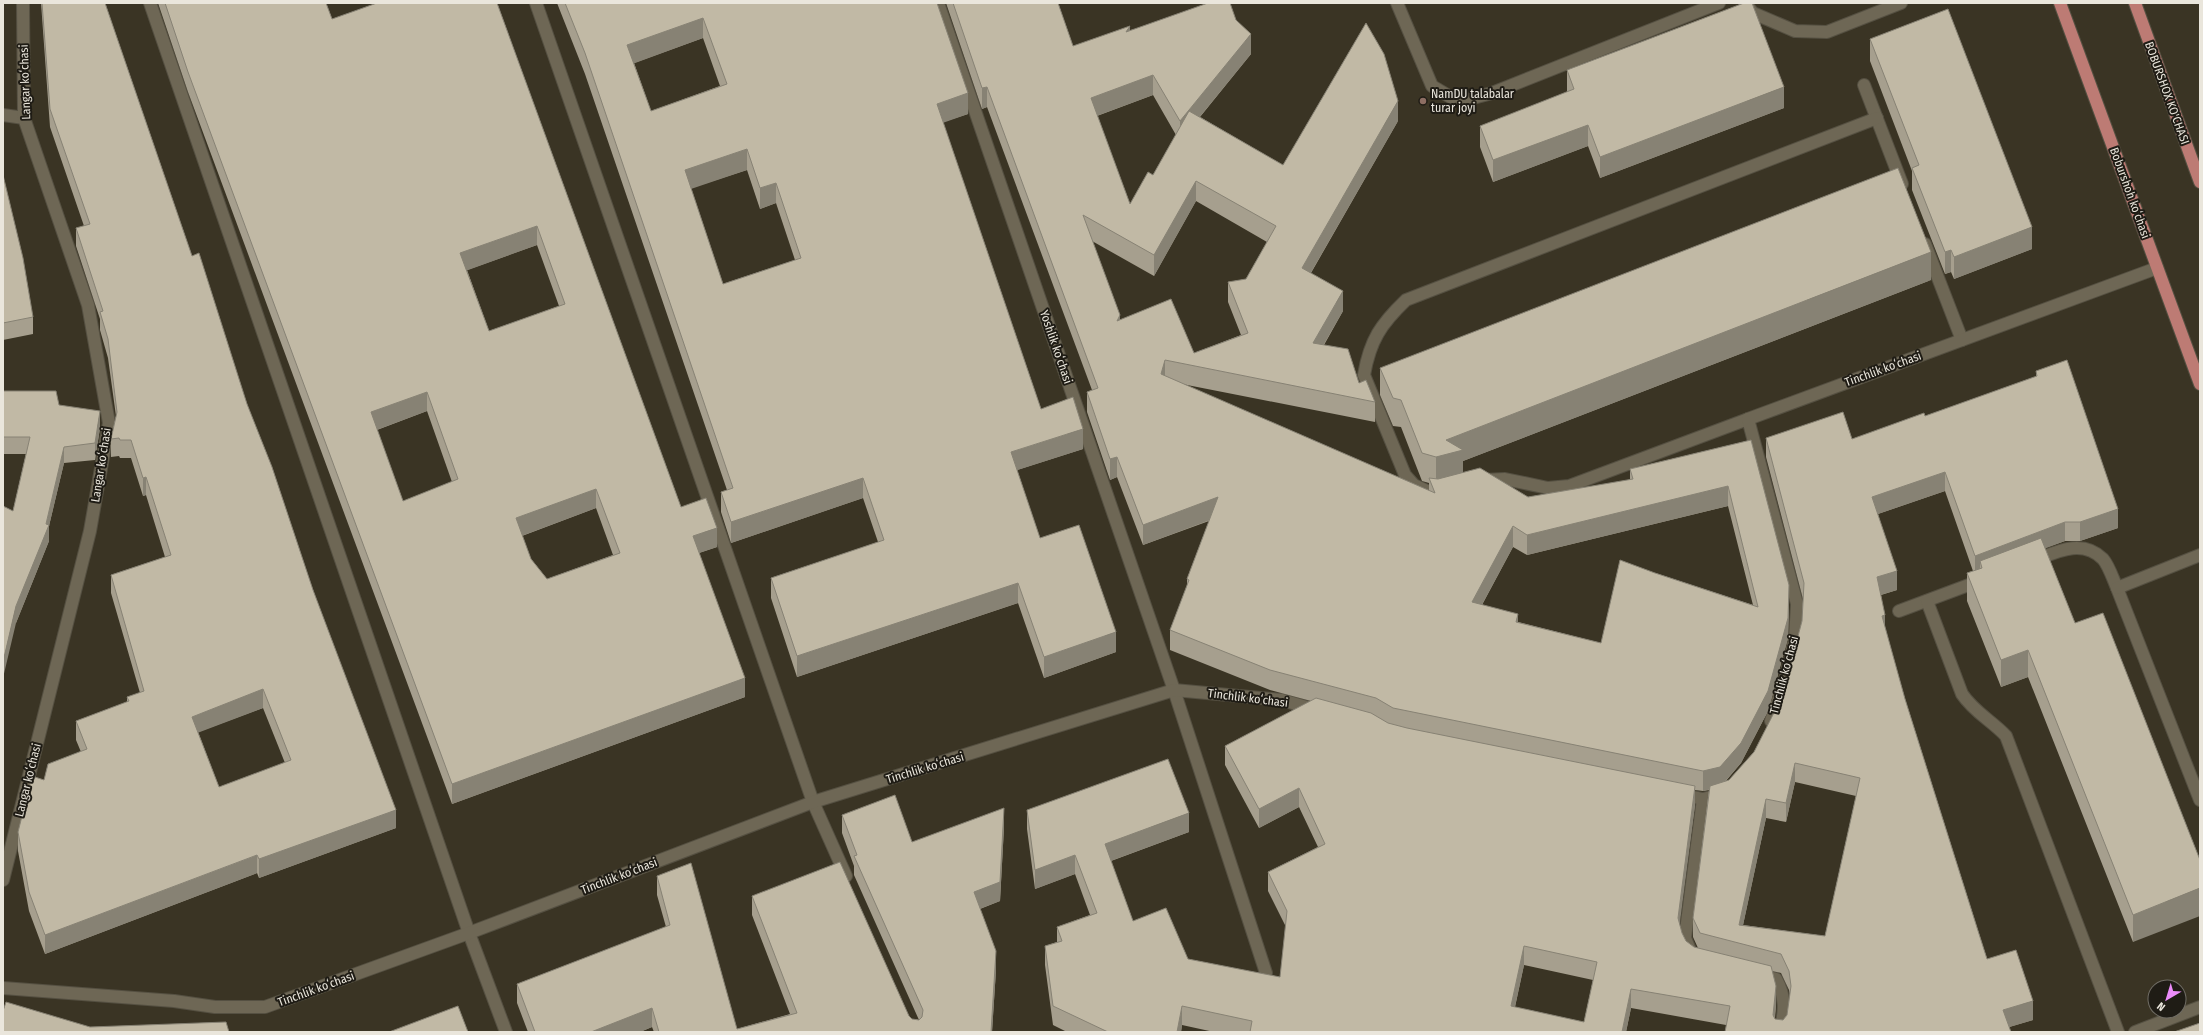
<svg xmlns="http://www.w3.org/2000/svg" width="2203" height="1035" font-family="'Fira Sans Condensed',sans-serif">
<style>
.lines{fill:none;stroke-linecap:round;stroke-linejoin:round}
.lane-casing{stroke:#555042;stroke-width:14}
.street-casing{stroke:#555042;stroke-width:14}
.secondary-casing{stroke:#555042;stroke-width:14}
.primary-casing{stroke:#555042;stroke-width:14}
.lane{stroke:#6e6755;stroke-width:12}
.street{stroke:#6e6755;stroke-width:12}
.secondary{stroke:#6e6755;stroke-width:12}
.primary{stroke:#bd7b74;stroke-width:12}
.wall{fill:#a69f8e;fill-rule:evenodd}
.shaded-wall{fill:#878274}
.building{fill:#c1b9a5;stroke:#878274;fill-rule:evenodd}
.education-dot{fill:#8d6e63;stroke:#1f1c15;stroke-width:1.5}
.labels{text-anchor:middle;stroke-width:4;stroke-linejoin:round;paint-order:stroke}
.street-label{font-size:12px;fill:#eae6dc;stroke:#1f1c15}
.poi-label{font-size:12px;fill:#eae6dc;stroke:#1f1c15;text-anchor:start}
</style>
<rect width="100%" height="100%" fill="#3a3424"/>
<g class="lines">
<g class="lane-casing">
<g id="lane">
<path d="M 1397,3 L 1432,86 L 1452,98 L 1473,98 L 1492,93 L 1719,3"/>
<path d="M 1745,3 L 1753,13 L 1795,31 L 1827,32 L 1901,3"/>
<path d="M 1864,85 L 1902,184"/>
<path d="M 1925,244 L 1962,340"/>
<path d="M 1484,480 L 1505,479 L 1548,488 L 1569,486 L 1748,419"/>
<path d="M 1427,491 L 1414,485 L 1405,475 L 1364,375 C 1370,340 1381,324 1406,300 L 1877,118"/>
<path d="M 2033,561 C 2056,552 2082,538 2103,559 C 2109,566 2113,579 2117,588 L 2200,800"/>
<path d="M 2117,588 L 2200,555"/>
<path d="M 1899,611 L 1982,580"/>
</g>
</g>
<g class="street-casing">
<g id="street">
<path d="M 150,3 L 469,933 L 506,1032"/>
<path d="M 536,3 L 813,802 L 846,876"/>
<path d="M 938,3 L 1174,690 L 1266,973"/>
<path d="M 3,115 L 24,118"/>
<path d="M 1927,601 L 1962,694 C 1974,712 1992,721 2006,736 L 2118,1032"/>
<path d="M 1771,721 L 1786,676 L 1795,639 L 1797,604 L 1748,419 L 2157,268"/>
<path d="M 1679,794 L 1703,799 L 1723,794"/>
<path d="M 1692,955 L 1685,938 L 1703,799"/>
<path d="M 1759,974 L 1776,979 C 1786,997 1785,1012 1780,1032"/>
<path d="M 3,988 L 174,1001 L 215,1007 L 265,1007 L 469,933 L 813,802 L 1174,690 L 1282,700 L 1317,710"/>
<path d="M 2135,1032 L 2200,1007"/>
</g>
</g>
<g class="secondary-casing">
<path id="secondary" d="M 3,880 L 90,531 L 109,423 L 88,305 L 24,118 L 23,3"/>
</g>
<g class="primary-casing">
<g id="primary">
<path d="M 2060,3 L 2200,384"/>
<path d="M 2135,3 L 2200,182"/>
</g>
</g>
<use href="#lane" class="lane"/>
<use href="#street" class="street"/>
<use href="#secondary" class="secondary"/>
<use href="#primary" class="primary"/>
</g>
<g class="wall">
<path d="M 41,3 L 105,3 L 192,256 L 247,404 L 313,590 L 396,828 L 259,878 L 257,873 L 45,954 L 29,911 L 18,851 L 18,832 L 44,780 L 81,752 L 76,740 L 76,721 L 127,702 L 127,697 L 140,693 L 111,593 L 111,575 L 165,557 L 146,495 L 143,496 L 131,458 L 120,458 L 119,456 L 111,457 L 111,439 L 116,416 L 108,358 L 100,330 L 100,319 L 76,246 L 76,228 L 84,226 L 50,127 ZM 263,708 L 285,763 L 219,787 L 198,732 Z"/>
<path d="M 158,3 L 326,3 L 332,19 L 497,3 L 681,507 L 717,547 L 699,553 L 745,697 L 452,804 L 188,92 ZM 537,245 L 559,306 L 489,331 L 467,270 ZM 427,411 L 452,482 L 403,501 L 377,430 ZM 596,508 L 613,555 L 547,579 L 531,559 L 522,536 Z"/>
<path d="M 557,3 L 937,3 L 968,114 L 943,122 L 1041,409 L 1083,449 L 1017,470 L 1040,538 L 1116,652 L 1044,678 L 1018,603 L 797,677 L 771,598 L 771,578 L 878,542 L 863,498 L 731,543 L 721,512 L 721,492 L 727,490 L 585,74 ZM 703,38 L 720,86 L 651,111 L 634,63 ZM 747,170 L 760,209 L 776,203 L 795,260 L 723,284 L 691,188 Z"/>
<path d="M 946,3 L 1058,3 L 1073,46 L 1130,30 L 1236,20 L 1251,54 L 1200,117 L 1283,165 L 1398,121 L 1311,273 L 1343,311 L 1324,345 L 1359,383 L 1375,402 L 1375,422 L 1182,384 L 1429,491 L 1429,483 L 1422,481 L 1401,427 L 1393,426 L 1380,395 L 1380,368 L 1931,280 L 1463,461 L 1463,473 L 1528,497 L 1630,480 L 1630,469 L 1751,440 L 1789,605 L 1788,638 L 1768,711 L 1741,763 L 1725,782 L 1729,780 L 1754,752 L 1782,697 L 1802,621 L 1803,599 L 1766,457 L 1766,438 L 1852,439 L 1925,416 L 2036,377 L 2036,371 L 2118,528 L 2080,541 L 2065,541 L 2045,548 L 2075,623 L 2200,860 L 2133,942 L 2028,677 L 2001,687 L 1967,601 L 1967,573 L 1973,571 L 1945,491 L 1878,514 L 1897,590 L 1881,595 L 1885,628 L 1905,699 L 1987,959 L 2033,1020 L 2009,1027 L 1726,1025 L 1631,1008 L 1626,1032 L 1214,1032 L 1182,1025 L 1181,1032 L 1067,1032 L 1053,1025 L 1045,965 L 1045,946 L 1057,942 L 1057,927 L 1090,915 L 1075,874 L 1035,889 L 1027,829 L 1027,810 L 1189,832 L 1111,861 L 1133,921 L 1188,959 L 1280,977 L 1286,927 L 1268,891 L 1268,872 L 1318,847 L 1299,807 L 1259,828 L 1225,765 L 1225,746 L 1311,701 L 1270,690 L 1170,650 L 1170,630 L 1187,587 L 1187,579 L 1209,521 L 1143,545 L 1117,477 L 1110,480 L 1087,412 L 1087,392 L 1092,390 L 987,107 L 982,109 ZM 1153,95 L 1176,135 L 1153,175 L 1130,204 L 1097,116 ZM 1196,201 L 1267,242 L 1246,279 L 1228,282 L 1228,302 L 1241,335 L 1194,353 L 1120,320 L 1092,241 L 1154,276 ZM 1728,506 L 1753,605 L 1655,573 L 1601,643 L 1518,622 L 1482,605 L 1513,547 L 1527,555 ZM 1795,782 L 1856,796 L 1825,936 L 1743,925 L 1766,818 L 1786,822 ZM 1695,790 L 1703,791 L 1709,790 L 1693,918 L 1693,937 L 1698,948 L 1694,947 L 1686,941 L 1682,933 L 1679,924 L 1695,805 ZM 1524,965 L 1593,980 L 1584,1022 L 1515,1007 ZM 1772,971 L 1781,973 L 1789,990 L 1790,996 L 1787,1015 L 1783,1020 L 1775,1019 L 1775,1018 L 1776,1005 Z"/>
<path d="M 1870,39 L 2032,249 L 1954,279 L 1951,272 L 1945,274 L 1912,190 L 1912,171 L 1870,61 Z"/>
<path d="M 1567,70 L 1784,108 L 1600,178 L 1588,146 L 1493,182 L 1480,147 L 1480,126 L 1567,92 Z"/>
<path d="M 3,175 L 33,317 L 33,334 L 3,340 Z"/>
<path d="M 3,391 L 59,405 L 100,428 L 95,460 L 64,463 L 49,526 L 49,541 L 16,623 L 13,511 L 26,454 L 3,454 Z"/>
<path d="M 842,815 L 912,842 L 1004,827 L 1000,901 L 980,909 L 996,970 L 992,1032 L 654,1032 L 652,1027 L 640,1032 L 528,1032 L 517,1003 L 517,984 L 666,927 L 657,895 L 657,876 L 737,1029 L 790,1014 L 752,915 L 752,896 L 909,1016 L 912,1019 L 919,1020 L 854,875 L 854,866 L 842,833 Z"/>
</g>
<g class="shaded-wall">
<path d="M 703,18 L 703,38 L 627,66 L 627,45 Z"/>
<path d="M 1130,26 L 1130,47 L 1126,32 Z"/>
<path d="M 1251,34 L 1251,54 L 1180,141 L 1180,121 Z"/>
<path d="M 1153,75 L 1153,95 L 1091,118 L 1091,98 Z"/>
<path d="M 987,87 L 987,107 L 982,109 L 982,88 Z"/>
<path d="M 1784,87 L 1784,108 L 1600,178 L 1600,157 Z"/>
<path d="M 968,93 L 968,114 L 937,125 L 937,104 Z"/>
<path d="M 1398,101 L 1398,121 L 1302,288 L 1302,268 Z"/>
<path d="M 1588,125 L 1588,146 L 1493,182 L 1493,160 Z"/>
<path d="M 747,149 L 747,170 L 685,191 L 685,170 Z"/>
<path d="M 1196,181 L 1196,201 L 1154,276 L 1154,255 Z"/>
<path d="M 776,183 L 776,203 L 760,209 L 760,188 Z"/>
<path d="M 537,226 L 537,245 L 460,273 L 460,253 Z"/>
<path d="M 2032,227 L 2032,249 L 1954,279 L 1954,257 Z"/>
<path d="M 1951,250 L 1951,272 L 1945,274 L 1945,252 Z"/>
<path d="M 1931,252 L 1931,280 L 1463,461 L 1463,477 L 1436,484 L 1436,457 L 1446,440 Z"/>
<path d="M 1343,291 L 1343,311 L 1313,363 L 1313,343 Z"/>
<path d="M 1120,315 L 1120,335 L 1117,321 Z"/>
<path d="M 1165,360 L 1165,380 L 1161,374 Z"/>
<path d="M 427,392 L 427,411 L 371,432 L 371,412 Z"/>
<path d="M 100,411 L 100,428 L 95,460 L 95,443 Z"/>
<path d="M 1083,429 L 1083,449 L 1011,472 L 1011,452 Z"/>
<path d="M 64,447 L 64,463 L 49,526 L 49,541 L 16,623 L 3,678 L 3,662 L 16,606 L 46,524 Z"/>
<path d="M 1117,457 L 1117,477 L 1110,480 L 1110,459 Z"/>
<path d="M 1945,472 L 1945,491 L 1872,516 L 1872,497 Z"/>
<path d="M 146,477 L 146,495 L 143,496 L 143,478 Z"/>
<path d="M 863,478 L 863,498 L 731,543 L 731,522 Z"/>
<path d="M 1728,486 L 1728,506 L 1527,555 L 1527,535 Z"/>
<path d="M 596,489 L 596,508 L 516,538 L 516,518 Z"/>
<path d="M 1218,497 L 1218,517 L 1143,545 L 1143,525 Z"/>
<path d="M 2118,509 L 2118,528 L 2080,541 L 2080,522 Z"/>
<path d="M 2065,522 L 2065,541 L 1982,572 L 1982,568 L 1980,561 L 1980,573 L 1975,575 L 1975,556 Z"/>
<path d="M 1513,526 L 1513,547 L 1472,623 L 1472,602 Z"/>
<path d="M 717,528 L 717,547 L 693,555 L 693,536 Z"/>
<path d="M 1897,571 L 1897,590 L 1877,596 L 1877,577 Z"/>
<path d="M 1018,583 L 1018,603 L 797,677 L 797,656 Z"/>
<path d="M 1789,585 L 1789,605 L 1788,638 L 1768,711 L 1741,763 L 1720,787 L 1703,791 L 1703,771 Z"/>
<path d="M 1518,614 L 1518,635 L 1516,622 Z"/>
<path d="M 1885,615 L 1885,634 L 1882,616 Z"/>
<path d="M 1116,632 L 1116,652 L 1044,678 L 1044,657 Z"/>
<path d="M 2028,650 L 2028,677 L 2001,687 L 2001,660 Z"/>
<path d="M 745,678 L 745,697 L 452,804 L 452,784 Z"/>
<path d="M 263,689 L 263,708 L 192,735 L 192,717 Z"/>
<path d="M 1795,763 L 1795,782 L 1786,822 L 1786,803 Z"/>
<path d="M 1695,786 L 1695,805 L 1678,937 L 1678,918 Z"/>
<path d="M 1299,788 L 1299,807 L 1259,828 L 1259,809 Z"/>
<path d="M 1766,799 L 1766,818 L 1739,944 L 1739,925 Z"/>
<path d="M 1004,808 L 1004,827 L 1000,901 L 974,911 L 974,892 Z"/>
<path d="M 396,810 L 396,828 L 259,878 L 259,859 Z"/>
<path d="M 1189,813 L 1189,832 L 1105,863 L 1105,844 Z"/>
<path d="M 257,855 L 257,873 L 45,954 L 45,935 Z"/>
<path d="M 1075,855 L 1075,874 L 1035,889 L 1035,870 Z"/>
<path d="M 2200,888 L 2200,916 L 2133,942 L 2133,915 Z"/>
<path d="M 1524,946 L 1524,965 L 1511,1025 L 1511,1006 Z"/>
<path d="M 996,951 L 996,970 L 992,1032 L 991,1032 Z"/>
<path d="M 1776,986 L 1776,1005 L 1773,1032 L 1773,1015 Z"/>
<path d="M 1631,989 L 1631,1008 L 1626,1032 L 1622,1032 Z"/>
<path d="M 2033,1001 L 2033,1020 L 2003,1029 L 2003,1010 Z"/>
<path d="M 1182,1006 L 1182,1025 L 1181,1032 L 1177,1032 Z"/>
<path d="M 652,1008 L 652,1027 L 640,1032 L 591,1032 Z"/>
</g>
<g class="building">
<path d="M 42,3 L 105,3 L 192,256 L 199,253 L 247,404 L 272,467 L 313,590 L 396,810 L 259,859 L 257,855 L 45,935 L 29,892 L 18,832 L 32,776 L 44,780 L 48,764 L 87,749 L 76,721 L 129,701 L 127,697 L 144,691 L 111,575 L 171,555 L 146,477 L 143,478 L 131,440 L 120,440 L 119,438 L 111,439 L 117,412 L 116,404 L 108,339 L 100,312 L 103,311 L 76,228 L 90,224 L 50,109 ZM 263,689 L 291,760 L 219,787 L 192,717 Z"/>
<path d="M 165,3 L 326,3 L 332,19 L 377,3 L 497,3 L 681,507 L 706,498 L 717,528 L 693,536 L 745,678 L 452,784 L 188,72 ZM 537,226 L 565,304 L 489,331 L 460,253 ZM 427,392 L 458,479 L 403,501 L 371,412 ZM 596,489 L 620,553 L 547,579 L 531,559 L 516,518 Z"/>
<path d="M 565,3 L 937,3 L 968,93 L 937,104 L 1041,409 L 1073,397 L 1083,429 L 1011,452 L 1040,538 L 1079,525 L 1116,632 L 1044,657 L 1018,583 L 797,656 L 771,578 L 884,540 L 863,478 L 731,522 L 721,492 L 733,488 L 585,53 ZM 703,18 L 727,84 L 651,111 L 627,45 ZM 747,149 L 760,188 L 776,183 L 801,258 L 723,284 L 685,170 Z"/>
<path d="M 953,3 L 1058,3 L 1073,46 L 1130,26 L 1126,32 L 1208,3 L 1230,3 L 1236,20 L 1251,34 L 1180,121 L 1153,75 L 1091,98 L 1130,204 L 1148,172 L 1153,175 L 1189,111 L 1283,165 L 1366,23 L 1384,54 L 1398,101 L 1302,268 L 1343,291 L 1313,343 L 1348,349 L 1359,383 L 1366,380 L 1375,402 L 1165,360 L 1161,374 L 1435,493 L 1429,478 L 1438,479 L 1480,468 L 1528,497 L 1633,479 L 1630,469 L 1751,440 L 1789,585 L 1788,618 L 1768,691 L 1741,743 L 1720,767 L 1703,771 L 1393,708 L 1376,698 L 1270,670 L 1170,630 L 1189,580 L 1187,579 L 1218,497 L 1143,525 L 1117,457 L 1110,459 L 1087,392 L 1098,388 L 987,87 L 982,88 ZM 1196,181 L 1276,226 L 1246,279 L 1228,282 L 1248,333 L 1194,353 L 1171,299 L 1117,321 L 1120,315 L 1083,215 L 1154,255 ZM 1728,486 L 1758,607 L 1655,573 L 1620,560 L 1601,643 L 1516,622 L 1518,614 L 1472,602 L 1513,526 L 1527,535 Z"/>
<path d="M 1744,3 L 1752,3 L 1784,87 L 1600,157 L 1588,125 L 1493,160 L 1480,126 L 1574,89 L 1567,70 Z"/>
<path d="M 1948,9 L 2032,227 L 1954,257 L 1951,250 L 1945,252 L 1912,168 L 1919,165 L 1870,39 Z"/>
<path d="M 1898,168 L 1931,252 L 1446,440 L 1463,450 L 1436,457 L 1422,453 L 1401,400 L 1393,398 L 1380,368 Z"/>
<path d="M 3,175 L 23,258 L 33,317 L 3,323 Z"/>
<path d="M 2067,360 L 2118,509 L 2080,522 L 2065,522 L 1975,556 L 1945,472 L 1872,497 L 1897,571 L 1877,577 L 1885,615 L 1882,616 L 1905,699 L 1979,934 L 1987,959 L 2016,950 L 2033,1001 L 2003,1010 L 2011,1032 L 1725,1032 L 1730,1006 L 1631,989 L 1622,1032 L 1250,1032 L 1252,1021 L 1182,1006 L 1177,1032 L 1108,1032 L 1053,1006 L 1045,946 L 1062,941 L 1057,927 L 1097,913 L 1075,855 L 1035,870 L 1027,810 L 1168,759 L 1189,813 L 1105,844 L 1133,921 L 1166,908 L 1188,959 L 1280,977 L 1287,911 L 1268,872 L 1325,844 L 1299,788 L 1259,809 L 1225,746 L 1316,698 L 1371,713 L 1388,723 L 1407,728 L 1695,786 L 1678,918 L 1682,933 L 1686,941 L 1694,947 L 1771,966 L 1776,986 L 1773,1015 L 1775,1019 L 1783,1020 L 1787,1015 L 1791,986 L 1789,971 L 1781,954 L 1700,933 L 1693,918 L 1710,786 L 1729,780 L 1754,752 L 1782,697 L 1802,621 L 1804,583 L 1766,438 L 1843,412 L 1852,439 L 1924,413 L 1925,416 L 2037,376 L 2036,371 ZM 1795,763 L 1860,778 L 1825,936 L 1739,925 L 1766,799 L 1786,803 ZM 1524,946 L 1597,962 L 1584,1022 L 1511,1006 Z"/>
<path d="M 3,391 L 56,391 L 59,405 L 100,411 L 95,443 L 64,447 L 46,524 L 49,525 L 16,606 L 3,662 L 3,506 L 13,511 L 30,437 L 3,437 Z"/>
<path d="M 2041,538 L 2075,623 L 2103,613 L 2200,860 L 2200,888 L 2133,915 L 2028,650 L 2001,660 L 1967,573 L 1982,568 L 1980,561 Z"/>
<path d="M 895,795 L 912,842 L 1004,808 L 1000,882 L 974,892 L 996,951 L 991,1032 L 659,1032 L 652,1008 L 591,1032 L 535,1032 L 517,984 L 670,925 L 657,876 L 691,863 L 737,1029 L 797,1013 L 752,896 L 840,862 L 909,1016 L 912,1019 L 919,1020 L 922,1017 L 923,1010 L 854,856 L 857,855 L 842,815 Z"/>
<path d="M 6,1002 L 90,1027 L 226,1022 L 229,1032 L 3,1032 L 3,1011 Z"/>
<path d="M 458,1006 L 468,1032 L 389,1032 Z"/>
<path d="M 2200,1023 L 2200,1032 L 2174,1032 Z"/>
</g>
<circle class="education-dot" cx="1423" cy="101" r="4"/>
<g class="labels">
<g class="street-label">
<text transform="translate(25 82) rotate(-92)" y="4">Langar koʻchasi</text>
<text transform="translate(2167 93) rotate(70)" y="4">BOBURSHOX KO'CHASI</text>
<text transform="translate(2130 193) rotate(70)" y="4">Boburshoh koʻchasi</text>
<text transform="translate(1056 347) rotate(71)" y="4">Yoshlik koʻchasi</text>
<text transform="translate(1883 369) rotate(-20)" y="4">Tinchlik koʻchasi</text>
<text transform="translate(101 465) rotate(-81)" y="4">Langar koʻchasi</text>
<text transform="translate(1784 675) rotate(-75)" y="4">Tinchlik koʻchasi</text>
<text transform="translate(1248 698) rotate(7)" y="4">Tinchlik koʻchasi</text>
<text transform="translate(925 768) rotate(-17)" y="4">Tinchlik koʻchasi</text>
<text transform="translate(28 780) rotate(-76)" y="4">Langar koʻchasi</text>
<text transform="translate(619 876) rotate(-21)" y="4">Tinchlik koʻchasi</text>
<text transform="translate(316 989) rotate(-20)" y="4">Tinchlik koʻchasi</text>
</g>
<g class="poi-label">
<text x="1431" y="98">NamDU talabalar<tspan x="1431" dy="14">turar joyi</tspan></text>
</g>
</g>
<rect width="2203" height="1035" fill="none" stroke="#eae6dc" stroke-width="8"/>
<g transform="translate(2167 999) rotate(218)"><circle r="19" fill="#1f1c15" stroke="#706d65"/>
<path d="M0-3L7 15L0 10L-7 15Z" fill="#ec8cfa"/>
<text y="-6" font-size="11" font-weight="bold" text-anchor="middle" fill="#eae6dc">N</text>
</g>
</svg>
